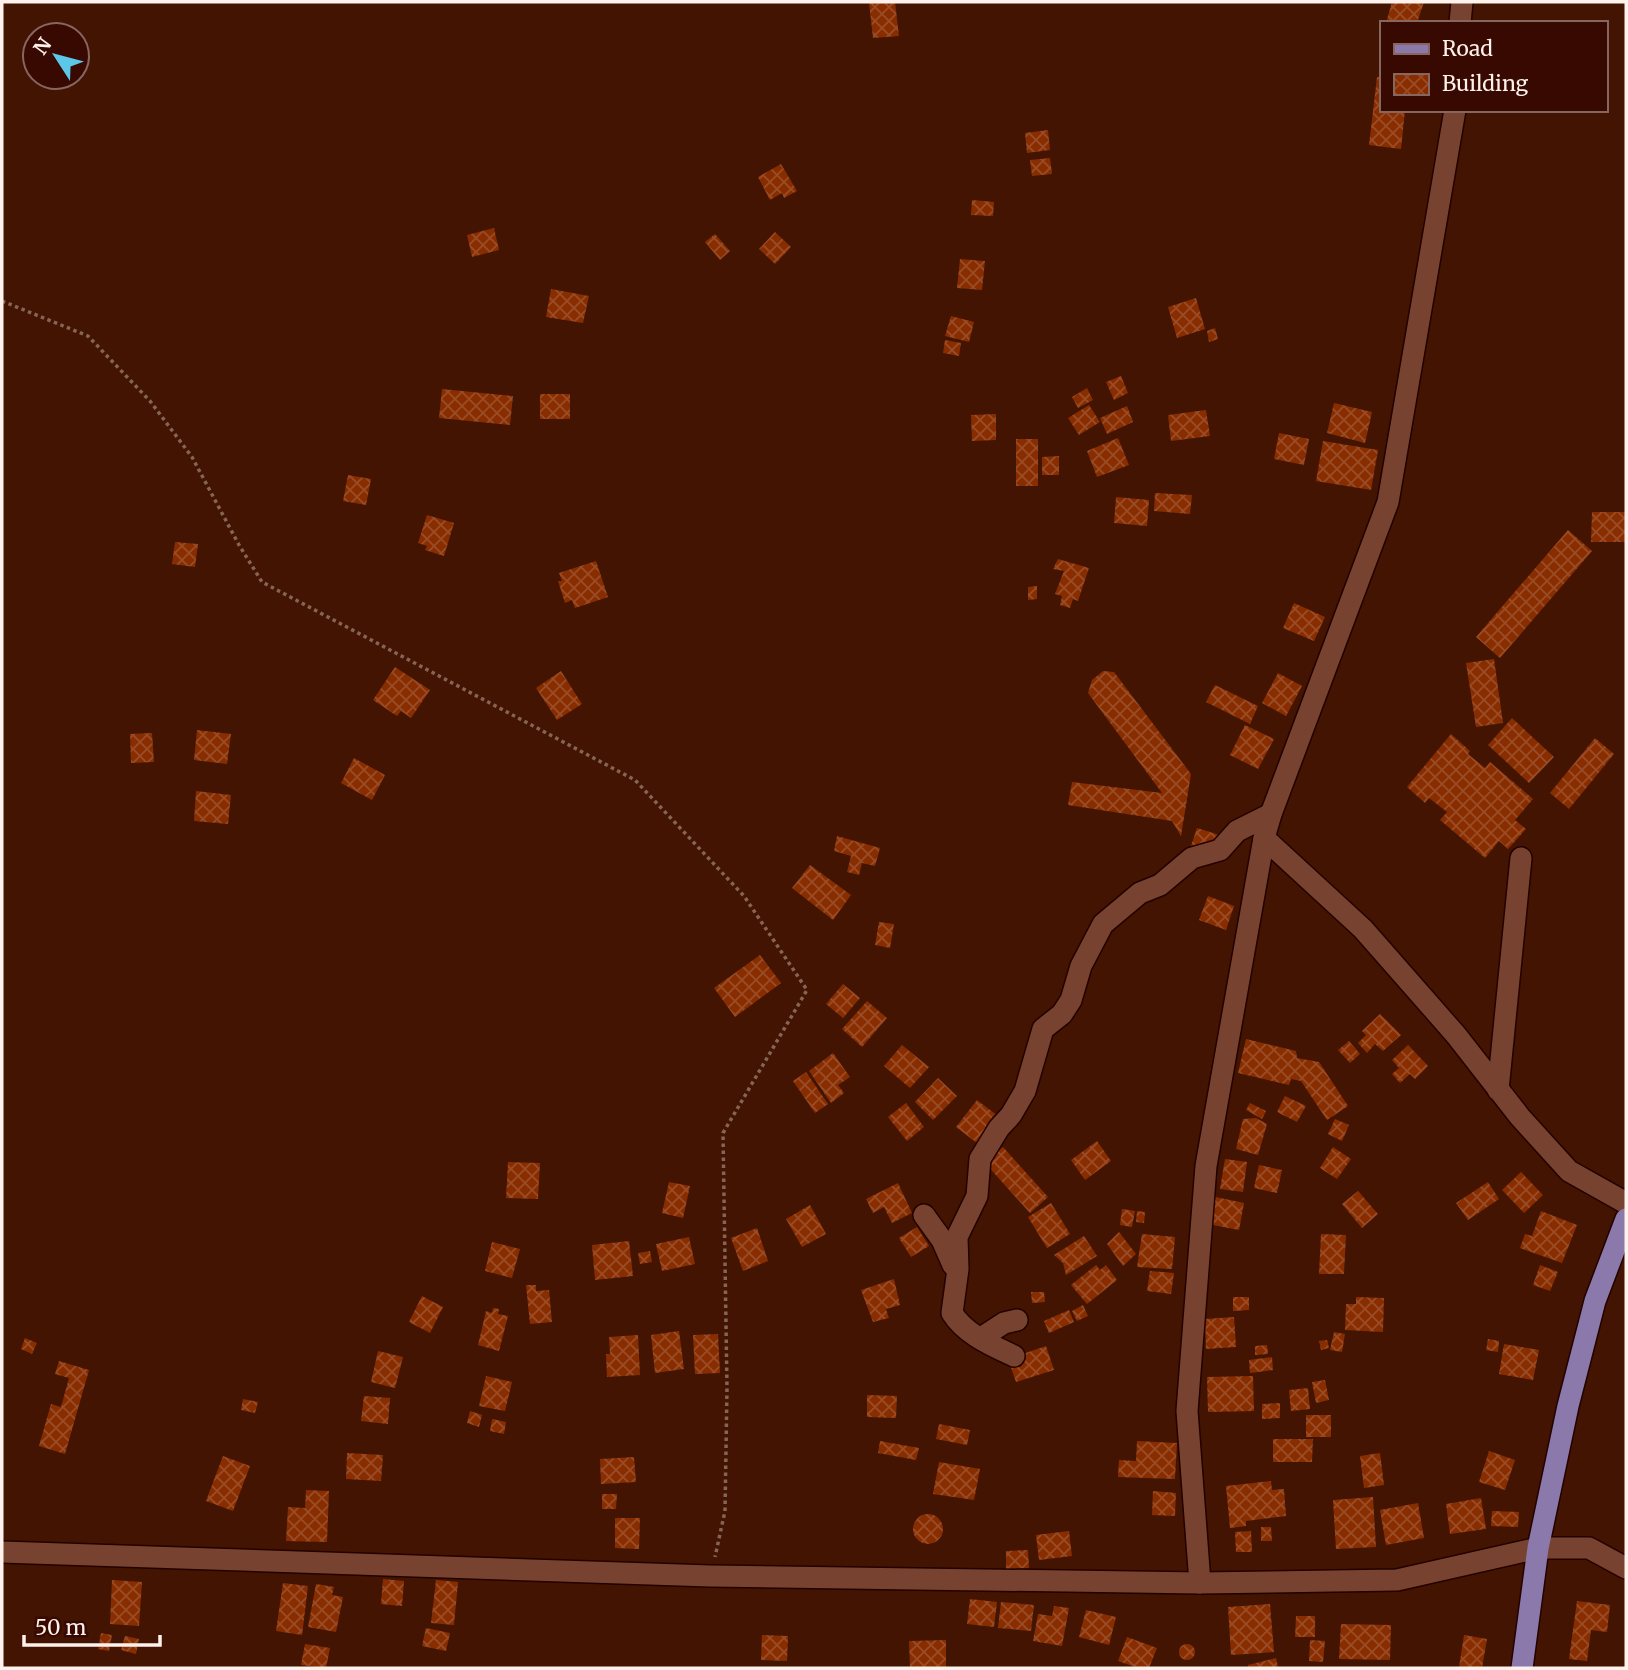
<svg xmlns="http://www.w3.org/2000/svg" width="1628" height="1670" font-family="Merriweather,serif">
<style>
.building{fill:url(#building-cross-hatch)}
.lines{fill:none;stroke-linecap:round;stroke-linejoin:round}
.minor-casing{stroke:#230200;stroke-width:24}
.major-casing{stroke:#230200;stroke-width:24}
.path{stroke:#866456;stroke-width:3.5;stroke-dasharray:3.5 3.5;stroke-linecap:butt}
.minor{stroke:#774330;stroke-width:21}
.major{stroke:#8b79ac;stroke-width:21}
</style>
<defs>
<pattern id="building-cross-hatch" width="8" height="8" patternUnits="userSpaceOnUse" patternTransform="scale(1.75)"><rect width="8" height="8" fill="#882d00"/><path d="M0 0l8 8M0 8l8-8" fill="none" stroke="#9a4c26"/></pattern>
</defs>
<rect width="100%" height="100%" fill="#431402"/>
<g class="building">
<path d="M 895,2 L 899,36 L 873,38 L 869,3 Z"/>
<path d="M 1392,2 L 1424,2 L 1417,23 L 1386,23 Z"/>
<path d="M 1377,77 L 1381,77 L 1381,110 L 1405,110 L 1401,149 L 1369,145 Z"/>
<path d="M 1048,130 L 1050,150 L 1027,153 L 1025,133 Z"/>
<path d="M 1050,158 L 1052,174 L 1032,176 L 1030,160 Z"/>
<path d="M 781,164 L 797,191 L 784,198 L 782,193 L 770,200 L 758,177 Z"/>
<path d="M 972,200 L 994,202 L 993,216 L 971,215 Z"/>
<path d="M 494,228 L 499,250 L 472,257 L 467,235 Z"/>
<path d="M 775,232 L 791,247 L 775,264 L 759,249 Z"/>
<path d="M 715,234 L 730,251 L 720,260 L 705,242 Z"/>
<path d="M 960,259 L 985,261 L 982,290 L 957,288 Z"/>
<path d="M 551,289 L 589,296 L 583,323 L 546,317 Z"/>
<path d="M 1196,298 L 1205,329 L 1177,338 L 1168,307 Z"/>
<path d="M 951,316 L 974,322 L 969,342 L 945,336 Z"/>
<path d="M 1215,328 L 1218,339 L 1209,342 L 1207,331 Z"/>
<path d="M 945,340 L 961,343 L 959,356 L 943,353 Z"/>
<path d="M 1121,376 L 1128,393 L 1114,400 L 1106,382 Z"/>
<path d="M 1087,388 L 1093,400 L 1078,408 L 1072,397 Z"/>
<path d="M 442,389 L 513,396 L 510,425 L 439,418 Z"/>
<rect x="540" y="394" width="30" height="25"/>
<path d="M 1334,403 L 1372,412 L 1365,443 L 1327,433 Z"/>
<path d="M 1089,405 L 1100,422 L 1079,435 L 1068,418 Z"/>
<path d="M 1127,406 L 1133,422 L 1107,434 L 1100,418 Z"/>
<path d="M 1206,410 L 1210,436 L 1171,441 L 1168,415 Z"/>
<path d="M 996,414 L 996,440 L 972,441 L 971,415 Z"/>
<path d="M 1279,433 L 1309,439 L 1304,465 L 1274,459 Z"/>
<path d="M 1118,438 L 1129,465 L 1097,477 L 1087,451 Z"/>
<rect x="1016" y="439" width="22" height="47"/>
<path d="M 1323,441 L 1378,450 L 1371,490 L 1316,481 Z"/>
<path d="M 1059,456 L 1059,475 L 1042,475 L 1042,457 Z"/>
<path d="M 348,475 L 371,479 L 366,505 L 343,501 Z"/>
<path d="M 1155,493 L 1192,495 L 1190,514 L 1154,511 Z"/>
<path d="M 1116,497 L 1149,500 L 1147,526 L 1114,523 Z"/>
<path d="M 1592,512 L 1626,512 L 1626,542 L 1591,542 Z"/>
<path d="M 427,515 L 454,523 L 444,556 L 425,550 L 427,546 L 418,543 Z"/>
<path d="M 1568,530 L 1592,551 L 1500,658 L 1476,637 Z"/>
<path d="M 175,542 L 198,544 L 195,567 L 172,564 Z"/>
<path d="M 1058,559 L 1089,568 L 1078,601 L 1073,599 L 1070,608 L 1060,605 L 1062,596 L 1055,594 L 1064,571 L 1053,569 Z"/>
<path d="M 596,561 L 608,597 L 575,608 L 572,600 L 565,603 L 558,581 L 562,581 L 559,573 Z"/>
<path d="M 1037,586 L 1037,599 L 1028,600 L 1028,587 Z"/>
<path d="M 1294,603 L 1325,617 L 1314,641 L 1283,628 Z"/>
<path d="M 1494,659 L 1503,723 L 1476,727 L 1466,663 Z"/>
<path d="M 395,667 L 430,690 L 411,718 L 401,711 L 397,716 L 373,700 Z"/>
<path d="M 561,671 L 582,704 L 557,720 L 536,688 Z"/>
<path d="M 1103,671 L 1114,672 L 1191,774 L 1181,836 L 1172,821 L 1068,805 L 1072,782 L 1162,793 L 1088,693 L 1092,680 Z"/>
<path d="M 1278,673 L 1302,686 L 1286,716 L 1262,703 Z"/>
<path d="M 1215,685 L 1258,706 L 1250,724 L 1206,702 Z"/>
<path d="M 1512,718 L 1554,757 L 1529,783 L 1488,745 Z"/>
<path d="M 1245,725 L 1274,739 L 1258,769 L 1230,755 Z"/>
<path d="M 197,730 L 231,734 L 227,764 L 194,760 Z"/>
<path d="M 152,733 L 154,762 L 131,763 L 130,734 Z"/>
<path d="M 1451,734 L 1470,751 L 1468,754 L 1485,768 L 1490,762 L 1533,799 L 1515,820 L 1526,829 L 1508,849 L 1499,841 L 1485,858 L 1440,820 L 1447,812 L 1429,798 L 1425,803 L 1407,787 Z"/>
<path d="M 1595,738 L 1614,754 L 1569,809 L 1550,793 Z"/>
<path d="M 354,758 L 385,775 L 372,800 L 341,783 Z"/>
<path d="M 196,791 L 231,795 L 228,824 L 194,821 Z"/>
<path d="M 1197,828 L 1226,837 L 1207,852 L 1191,846 Z"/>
<path d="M 837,836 L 880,848 L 875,866 L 862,863 L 859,875 L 847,872 L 851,856 L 834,851 Z"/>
<path d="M 810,865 L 851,895 L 833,920 L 792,888 Z"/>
<path d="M 1208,896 L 1234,906 L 1226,930 L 1199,920 Z"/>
<path d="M 879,922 L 894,924 L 890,948 L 875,945 Z"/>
<path d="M 760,955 L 781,983 L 735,1017 L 714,988 Z"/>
<path d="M 843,984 L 860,998 L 843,1018 L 826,1004 Z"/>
<path d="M 867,1001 L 887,1018 L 862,1047 L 842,1029 Z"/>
<path d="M 1380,1014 L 1401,1035 L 1383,1051 L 1375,1044 L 1367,1053 L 1358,1043 L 1366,1035 L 1362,1031 Z"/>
<path d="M 1246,1039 L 1296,1051 L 1297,1058 L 1319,1062 L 1348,1106 L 1327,1120 L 1301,1081 L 1291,1079 L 1289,1085 L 1238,1073 Z"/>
<path d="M 1349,1041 L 1360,1054 L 1350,1063 L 1338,1050 Z"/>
<path d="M 902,1045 L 929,1067 L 910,1088 L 884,1066 Z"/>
<path d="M 1408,1045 L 1428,1066 L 1415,1079 L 1410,1074 L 1400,1083 L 1392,1074 L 1399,1068 L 1392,1060 Z"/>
<path d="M 833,1053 L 850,1077 L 838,1085 L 844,1093 L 831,1103 L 809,1071 Z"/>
<path d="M 806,1072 L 828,1104 L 815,1113 L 793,1081 Z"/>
<path d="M 938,1078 L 957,1096 L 933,1120 L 915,1102 Z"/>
<path d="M 1285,1096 L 1306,1106 L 1297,1122 L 1277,1112 Z"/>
<path d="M 977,1100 L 998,1116 L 977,1143 L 956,1127 Z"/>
<path d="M 906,1103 L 924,1127 L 907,1141 L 888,1117 Z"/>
<path d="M 1250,1103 L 1266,1111 L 1262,1119 L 1246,1110 Z"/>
<path d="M 1256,1118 L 1267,1124 L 1258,1155 L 1236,1149 L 1243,1119 Z"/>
<path d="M 1335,1119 L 1349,1125 L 1342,1141 L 1328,1134 Z"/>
<path d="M 1097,1141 L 1111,1161 L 1085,1180 L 1071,1160 Z"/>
<path d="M 1003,1147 L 1048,1197 L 1030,1213 L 985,1163 Z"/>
<path d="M 1333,1147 L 1351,1159 L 1337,1179 L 1320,1168 Z"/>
<path d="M 1225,1159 L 1247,1162 L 1243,1192 L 1220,1189 Z"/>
<path d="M 508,1162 L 540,1163 L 538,1199 L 506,1198 Z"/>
<path d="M 1259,1165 L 1282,1170 L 1277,1193 L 1254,1188 Z"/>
<path d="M 1521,1172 L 1543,1195 L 1524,1213 L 1502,1190 Z"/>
<path d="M 669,1182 L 690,1186 L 683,1218 L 662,1213 Z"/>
<path d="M 1488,1182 L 1499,1199 L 1468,1220 L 1456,1203 Z"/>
<path d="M 898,1183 L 912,1213 L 892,1223 L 884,1207 L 873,1213 L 866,1199 Z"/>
<path d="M 1358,1191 L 1378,1214 L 1362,1228 L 1342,1204 Z"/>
<path d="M 1211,1196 L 1244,1203 L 1239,1230 L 1203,1223 Z"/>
<path d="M 1051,1203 L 1070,1234 L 1047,1248 L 1028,1217 Z"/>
<path d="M 810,1205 L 826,1234 L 802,1247 L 786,1219 Z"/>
<path d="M 1122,1209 L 1135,1211 L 1132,1227 L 1120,1225 Z"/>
<path d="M 1137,1211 L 1145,1212 L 1144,1223 L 1136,1222 Z"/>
<path d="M 1541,1211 L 1577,1225 L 1562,1263 L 1520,1248 L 1525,1234 L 1532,1236 Z"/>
<path d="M 917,1227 L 929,1246 L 911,1257 L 899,1238 Z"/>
<path d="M 757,1228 L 768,1261 L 743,1271 L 731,1238 Z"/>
<path d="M 1119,1232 L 1136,1254 L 1123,1266 L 1107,1244 Z"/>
<path d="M 1142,1234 L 1175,1237 L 1172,1269 L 1137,1267 Z"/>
<path d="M 1321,1234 L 1346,1235 L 1344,1274 L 1319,1274 Z"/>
<path d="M 1084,1236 L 1097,1256 L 1066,1275 L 1063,1263 L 1054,1255 Z"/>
<path d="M 689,1237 L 695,1264 L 662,1271 L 656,1244 Z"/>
<path d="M 629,1241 L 633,1276 L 595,1280 L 592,1245 Z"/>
<path d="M 492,1242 L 520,1249 L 512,1278 L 485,1271 Z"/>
<path d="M 650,1251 L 652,1262 L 640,1264 L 638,1253 Z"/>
<path d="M 1096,1265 L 1100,1270 L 1106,1265 L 1117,1280 L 1087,1304 L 1071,1285 Z"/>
<path d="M 1540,1265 L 1558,1272 L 1550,1291 L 1533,1285 Z"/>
<path d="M 1150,1271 L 1174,1273 L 1171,1294 L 1147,1291 Z"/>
<path d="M 894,1279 L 900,1305 L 886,1309 L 889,1318 L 873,1322 L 861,1290 Z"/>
<path d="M 526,1285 L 536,1285 L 536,1291 L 549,1290 L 552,1322 L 530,1324 Z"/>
<path d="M 1031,1292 L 1044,1292 L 1045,1302 L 1032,1303 Z"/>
<path d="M 422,1296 L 443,1307 L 430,1333 L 409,1322 Z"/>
<path d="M 1233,1297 L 1249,1297 L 1249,1310 L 1233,1311 Z"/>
<path d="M 1356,1297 L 1384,1298 L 1383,1332 L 1345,1330 L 1346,1304 L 1356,1304 Z"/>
<path d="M 1083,1305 L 1088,1316 L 1077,1321 L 1072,1311 Z"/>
<path d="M 493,1308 L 499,1309 L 498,1314 L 508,1316 L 499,1351 L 478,1345 L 486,1311 L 492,1313 Z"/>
<path d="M 1069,1310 L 1074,1322 L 1049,1333 L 1044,1321 Z"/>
<path d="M 1234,1317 L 1236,1347 L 1206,1349 L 1205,1319 Z"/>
<path d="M 679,1331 L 684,1369 L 655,1373 L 651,1335 Z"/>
<path d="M 1334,1332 L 1345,1334 L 1342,1352 L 1330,1350 Z"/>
<path d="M 718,1334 L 720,1373 L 695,1374 L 693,1335 Z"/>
<path d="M 638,1335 L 640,1375 L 607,1377 L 606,1354 L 610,1354 L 609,1337 Z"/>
<path d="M 25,1338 L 37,1343 L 32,1354 L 21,1349 Z"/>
<path d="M 1488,1339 L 1499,1341 L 1498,1352 L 1486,1350 Z"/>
<path d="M 1327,1340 L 1329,1348 L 1321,1350 L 1319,1341 Z"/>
<path d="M 1504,1344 L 1539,1350 L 1533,1380 L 1499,1374 Z"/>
<path d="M 1267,1345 L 1268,1354 L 1255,1355 L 1255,1346 Z"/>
<path d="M 1046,1346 L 1054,1370 L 1016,1382 L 1008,1359 Z"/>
<path d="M 378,1351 L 403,1357 L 395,1388 L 371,1382 Z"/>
<path d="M 1272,1357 L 1273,1370 L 1250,1373 L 1249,1360 Z"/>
<path d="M 59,1361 L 89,1370 L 65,1454 L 39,1446 L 51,1404 L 61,1407 L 69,1378 L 55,1374 Z"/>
<path d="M 486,1376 L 512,1382 L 505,1411 L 479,1406 Z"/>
<path d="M 1253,1376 L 1254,1411 L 1208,1412 L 1207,1377 Z"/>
<path d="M 1325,1380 L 1329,1400 L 1316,1403 L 1312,1382 Z"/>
<path d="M 1308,1388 L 1310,1409 L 1291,1411 L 1289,1390 Z"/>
<path d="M 867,1395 L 897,1396 L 896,1418 L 867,1417 Z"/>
<path d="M 364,1396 L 390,1398 L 388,1424 L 361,1421 Z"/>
<path d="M 243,1399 L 258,1402 L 255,1413 L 241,1410 Z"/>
<path d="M 1280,1403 L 1280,1418 L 1262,1419 L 1262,1404 Z"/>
<path d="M 470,1411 L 482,1415 L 479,1427 L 467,1423 Z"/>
<rect x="1306" y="1415" width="25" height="22"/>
<path d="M 492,1419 L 506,1422 L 504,1434 L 490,1431 Z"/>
<path d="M 939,1424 L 970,1430 L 967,1445 L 936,1439 Z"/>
<path d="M 1273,1439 L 1313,1439 L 1312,1462 L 1273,1462 Z"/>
<path d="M 880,1441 L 919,1448 L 916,1460 L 878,1453 Z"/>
<path d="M 1137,1441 L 1177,1443 L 1175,1479 L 1118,1477 L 1119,1460 L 1136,1461 Z"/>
<path d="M 1489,1451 L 1515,1460 L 1505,1490 L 1479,1482 Z"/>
<path d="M 347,1453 L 383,1455 L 381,1481 L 346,1479 Z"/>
<path d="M 1380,1453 L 1384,1485 L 1364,1488 L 1360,1456 Z"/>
<path d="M 223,1456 L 250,1466 L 233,1511 L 206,1501 Z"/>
<path d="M 634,1457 L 636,1482 L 601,1484 L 600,1459 Z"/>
<path d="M 939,1462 L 980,1469 L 974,1500 L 933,1494 Z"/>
<path d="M 1271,1481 L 1272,1490 L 1284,1489 L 1286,1516 L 1246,1521 L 1246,1526 L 1230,1528 L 1226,1486 Z"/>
<path d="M 306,1490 L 329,1491 L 327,1542 L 286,1541 L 288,1507 L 305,1508 Z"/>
<path d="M 1153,1491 L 1176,1493 L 1175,1516 L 1152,1515 Z"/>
<path d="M 602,1494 L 617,1494 L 616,1509 L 602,1509 Z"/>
<path d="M 1373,1497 L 1376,1547 L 1336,1549 L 1333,1500 Z"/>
<path d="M 1481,1498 L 1486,1529 L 1450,1534 L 1446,1504 Z"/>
<path d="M 1418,1503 L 1424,1538 L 1386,1545 L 1380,1510 Z"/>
<path d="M 1492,1511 L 1519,1512 L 1518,1527 L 1491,1526 Z"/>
<circle cx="928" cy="1529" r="15"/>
<path d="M 615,1518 L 640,1518 L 639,1549 L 615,1548 Z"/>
<path d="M 1261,1527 L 1271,1527 L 1272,1541 L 1261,1541 Z"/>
<path d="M 1069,1531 L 1072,1556 L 1039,1560 L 1036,1535 Z"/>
<path d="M 1251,1531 L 1252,1552 L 1236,1552 L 1235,1532 Z"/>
<path d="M 1028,1550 L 1029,1568 L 1006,1569 L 1006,1551 Z"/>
<path d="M 383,1579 L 404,1581 L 402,1606 L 381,1604 Z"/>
<path d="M 112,1580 L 142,1582 L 139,1626 L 110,1624 Z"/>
<path d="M 436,1580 L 458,1582 L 454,1625 L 431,1623 Z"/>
<path d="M 283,1583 L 308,1586 L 302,1635 L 276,1631 Z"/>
<path d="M 316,1584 L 334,1587 L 332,1595 L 343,1597 L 336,1632 L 308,1627 Z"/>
<path d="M 970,1599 L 997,1602 L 994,1627 L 967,1624 Z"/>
<path d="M 1577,1601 L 1610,1605 L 1607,1632 L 1591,1630 L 1587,1661 L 1569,1659 Z"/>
<path d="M 1001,1602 L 1034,1605 L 1031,1631 L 998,1628 Z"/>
<path d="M 1270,1604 L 1274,1652 L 1231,1655 L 1228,1607 Z"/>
<path d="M 1054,1606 L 1069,1608 L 1062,1646 L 1033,1641 L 1038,1614 L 1052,1616 Z"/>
<path d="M 1086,1610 L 1116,1617 L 1109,1645 L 1079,1637 Z"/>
<path d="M 1296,1616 L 1315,1616 L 1315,1637 L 1295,1637 Z"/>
<path d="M 1341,1624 L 1391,1625 L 1390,1660 L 1339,1659 Z"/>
<path d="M 426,1628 L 450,1633 L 446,1651 L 422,1646 Z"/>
<path d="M 101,1633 L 112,1635 L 109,1651 L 98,1649 Z"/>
<path d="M 762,1635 L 788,1636 L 787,1661 L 761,1660 Z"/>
<path d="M 1464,1635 L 1487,1639 L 1482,1668 L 1459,1667 Z"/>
<path d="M 125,1636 L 139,1639 L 136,1654 L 121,1650 Z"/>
<path d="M 1127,1637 L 1157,1648 L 1149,1668 L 1138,1668 L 1118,1661 Z"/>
<path d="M 946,1640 L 946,1667 L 910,1668 L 909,1641 Z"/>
<path d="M 1310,1640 L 1325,1641 L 1323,1662 L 1309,1661 Z"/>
<circle cx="1187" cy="1652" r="8"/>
<path d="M 305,1644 L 330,1648 L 326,1668 L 301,1665 Z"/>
<path d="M 1276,1658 L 1278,1667 L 1248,1668 L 1248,1665 Z"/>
</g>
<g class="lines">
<g class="minor-casing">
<g id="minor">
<path d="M 1460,23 L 1462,2"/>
<path d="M 1264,838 L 1363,929 L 1456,1035 L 1520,1117 L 1569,1171 L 1626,1203"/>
<path d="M 1498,1090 L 1521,858"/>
<path d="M 924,1215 L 942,1240 L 953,1265"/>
<path d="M 981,1338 L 1004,1323 L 1017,1320"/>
<path d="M 1014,1356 C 991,1345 965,1334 952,1313 L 958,1269 L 957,1237 L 977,1196 L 980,1159 L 999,1128 L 1011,1115 L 1025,1091 L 1043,1029 L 1062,1014 L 1071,1000 L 1081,966 L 1103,924 L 1140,893 L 1160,885 L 1192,858 L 1220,850 L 1237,831 L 1271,814"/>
<path d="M 2,1552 L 710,1576 L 1200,1583 L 1397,1580 L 1538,1548 L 1589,1548 L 1626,1568"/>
<path d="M 1200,1583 L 1187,1411 L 1206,1166 L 1264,838 L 1271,814 L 1388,502 L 1455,110"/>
</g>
</g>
<g class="major-casing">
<path id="major" d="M 1522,1668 L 1538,1548 L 1568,1406 L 1595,1301 L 1626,1219"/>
</g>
<path class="path" d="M 2,301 L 88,336 L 150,401 L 192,457 L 239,545 L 262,582 L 635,780 L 744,896 L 807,990 L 723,1133 L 727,1388 L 725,1511 L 715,1557"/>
<use href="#minor" class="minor"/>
<use href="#major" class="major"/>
</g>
<rect width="1628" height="1670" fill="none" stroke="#fff2ed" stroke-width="7"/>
<rect x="1380" y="21" width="228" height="91" fill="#370900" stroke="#87665f" stroke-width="2"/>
<rect x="1394" y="44" width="35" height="10" fill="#8b79ac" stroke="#87665f" stroke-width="2"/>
<text x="1442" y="56" font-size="21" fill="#fff2ed">Road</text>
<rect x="1394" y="74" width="35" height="21" fill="url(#building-cross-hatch)" stroke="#87665f" stroke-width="2"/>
<text x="1442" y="91" font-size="21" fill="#fff2ed">Building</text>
<g transform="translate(56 56) rotate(306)"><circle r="33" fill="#370900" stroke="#87665f" stroke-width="2"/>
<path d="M0-5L12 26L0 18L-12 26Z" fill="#5cc7e8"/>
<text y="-10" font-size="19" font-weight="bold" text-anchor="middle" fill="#fff2ed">N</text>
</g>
<path d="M24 1635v10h136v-10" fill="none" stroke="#fff2ed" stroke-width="3.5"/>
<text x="35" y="1635" font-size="21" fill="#fff2ed" stroke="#370900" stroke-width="5" paint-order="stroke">50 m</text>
</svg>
